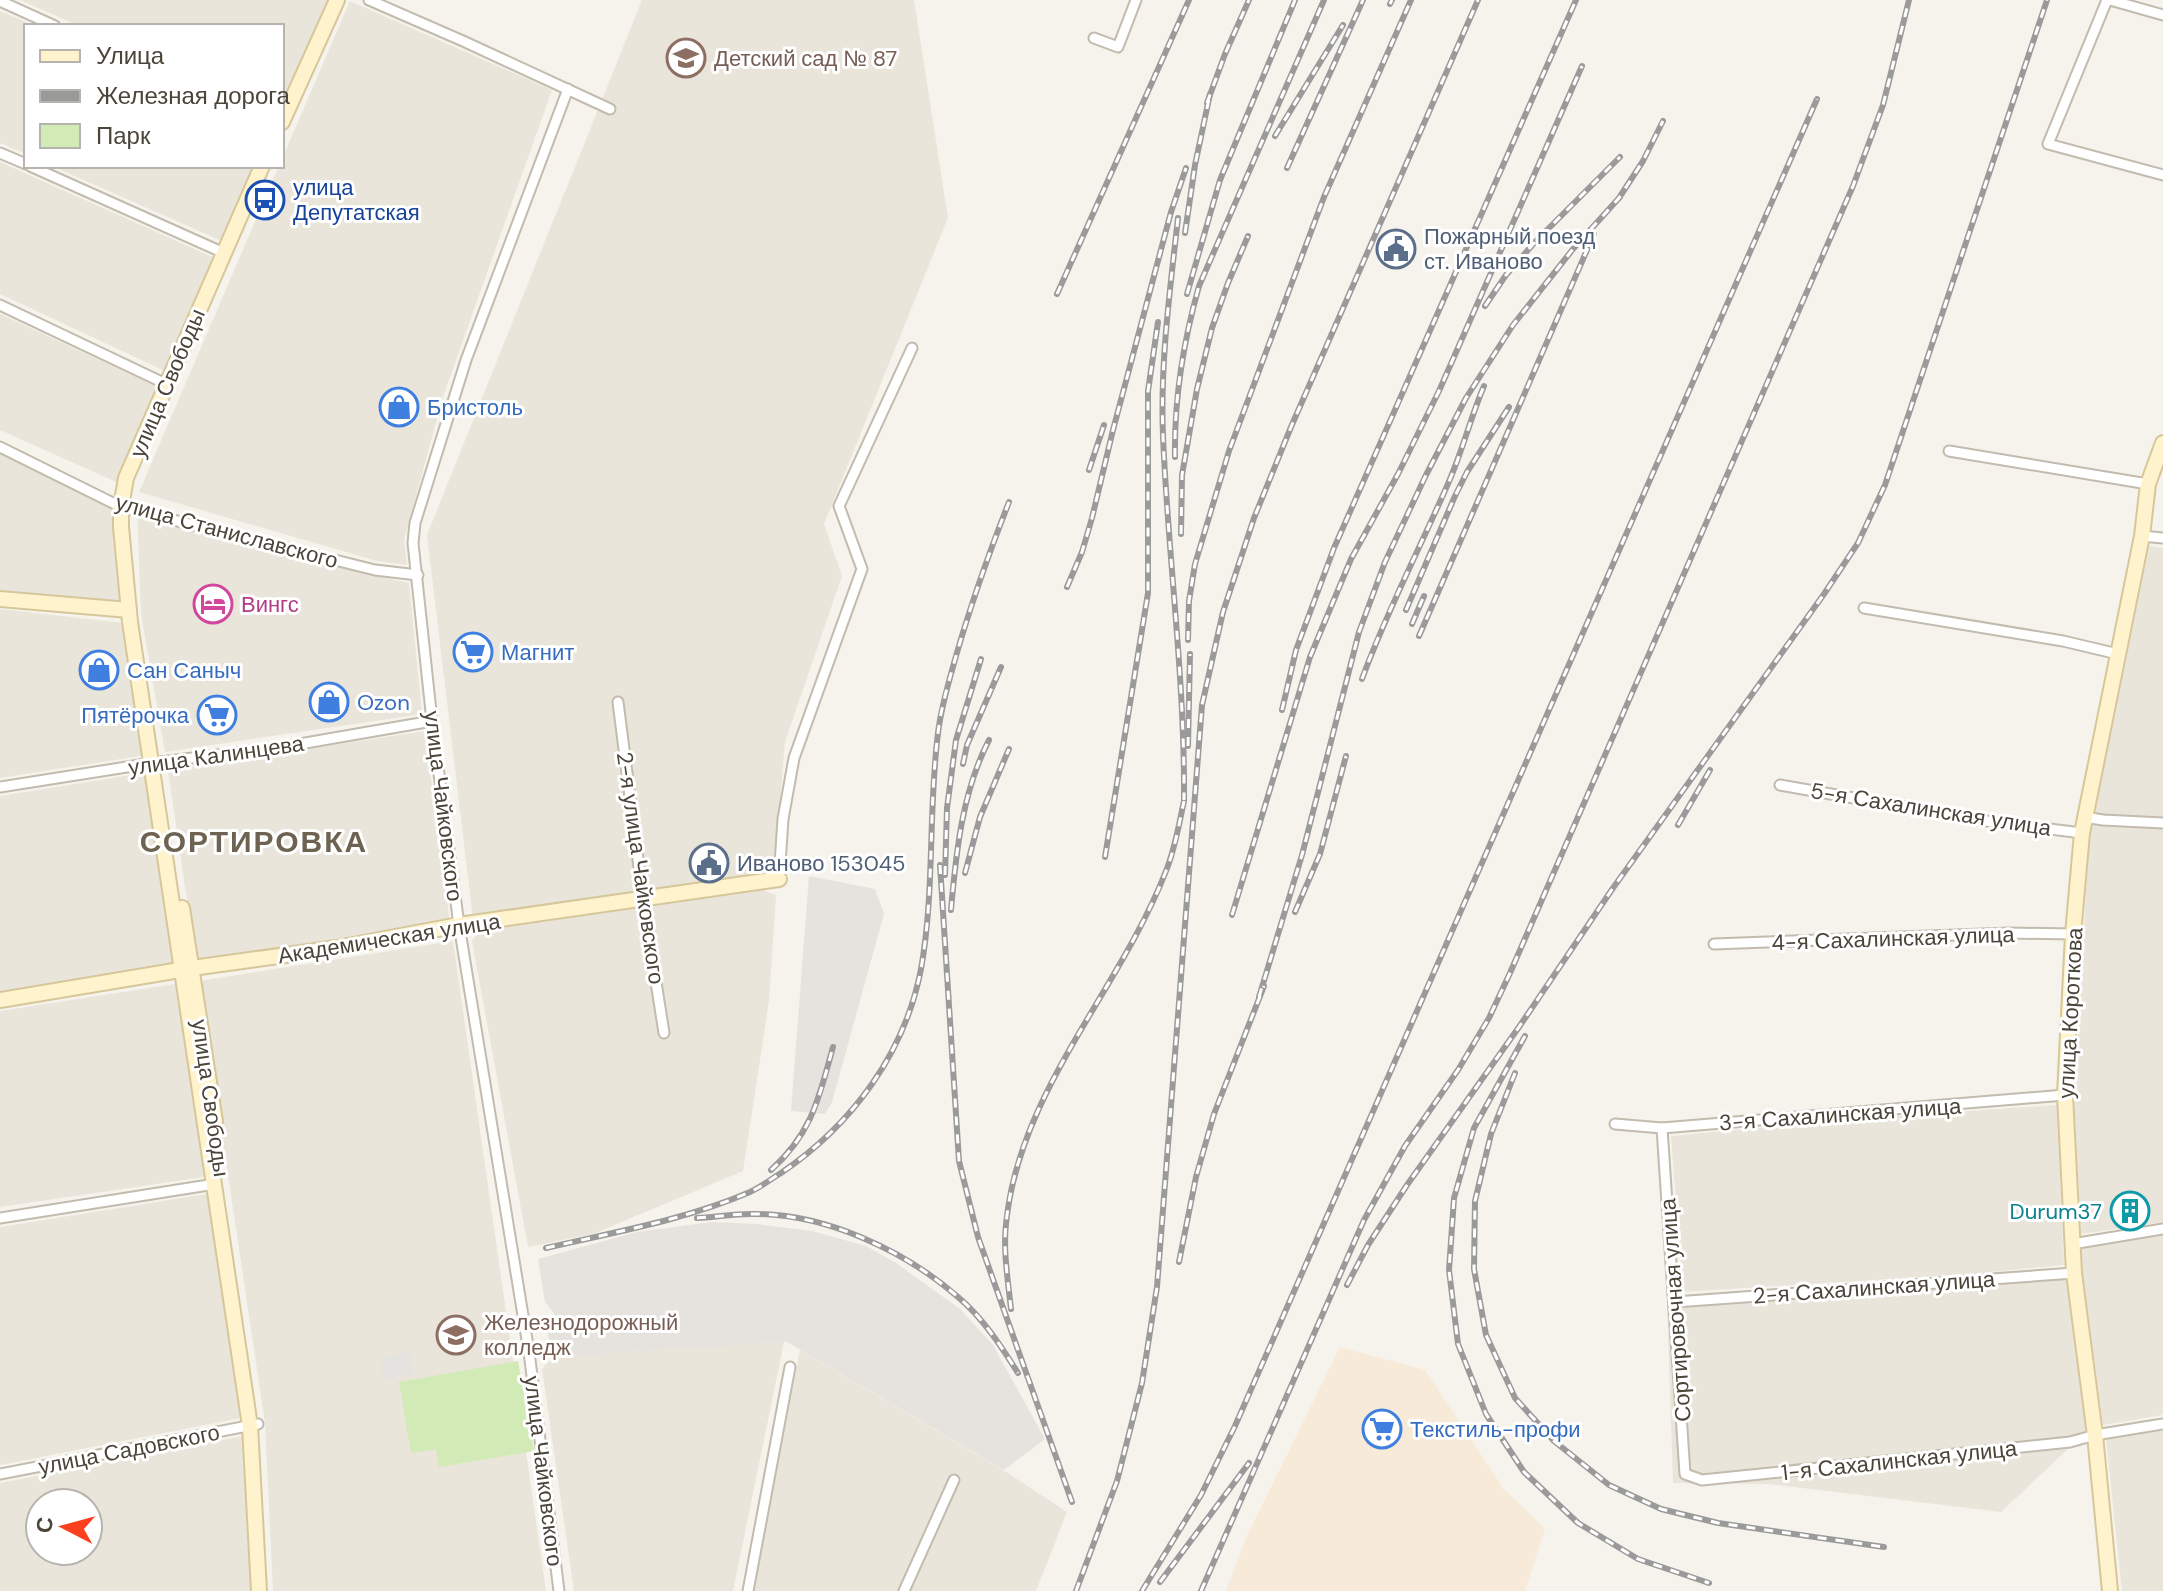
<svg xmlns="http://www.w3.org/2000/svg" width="2163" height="1591" font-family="'DM Sans',sans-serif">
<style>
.residential{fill:#eae5da;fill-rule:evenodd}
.commercial{fill:#f7ead8}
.industrial{fill:#e6e2dd}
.green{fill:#d2eab5}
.parking{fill:#e5e3e0}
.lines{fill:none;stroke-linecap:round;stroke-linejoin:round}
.street-casing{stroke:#c2bbae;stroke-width:13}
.secondary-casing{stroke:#d6c79b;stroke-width:18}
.street{stroke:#fff;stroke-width:9}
.secondary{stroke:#fff3cd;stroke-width:14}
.rail-casing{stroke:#9a9a9a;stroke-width:6}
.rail{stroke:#fff;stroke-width:3;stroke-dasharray:9;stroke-linecap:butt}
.labels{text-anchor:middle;stroke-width:6;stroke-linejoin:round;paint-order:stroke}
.education-label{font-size:22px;fill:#785e54;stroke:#fff;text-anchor:start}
.transit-label{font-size:22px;fill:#164399;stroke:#fff;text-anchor:start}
.service-label{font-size:22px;fill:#4e5e75;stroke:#fff;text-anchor:start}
.street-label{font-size:22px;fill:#4b4439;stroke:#fff}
.shop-label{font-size:22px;fill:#366cbe;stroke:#fff;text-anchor:start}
.hotel-label{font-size:22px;fill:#b23c85;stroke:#fff;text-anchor:start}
.culture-label{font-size:22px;fill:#0d838f;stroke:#fff;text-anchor:end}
.district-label{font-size:30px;font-weight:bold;letter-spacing:2px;fill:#6e6250;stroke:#fff}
</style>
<rect width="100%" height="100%" fill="#f6f3ec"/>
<g class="residential">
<path d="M 20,0 L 331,0 L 282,111 L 282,26 L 79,26 Z"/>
<path d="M 642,0 L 914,0 L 948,218 L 824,524 L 842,576 L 785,742 L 774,872 L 473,919 L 427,535 Z"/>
<path d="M 350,1 L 552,90 L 443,397 L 404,540 L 407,565 L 377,561 L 139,492 L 279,166 L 282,166 L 282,159 Z"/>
<path d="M 0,11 L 35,26 L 26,26 L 26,154 L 0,143 Z"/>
<path d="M 0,162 L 217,259 L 167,372 L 0,294 Z"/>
<path d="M 52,166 L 258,166 L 224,242 Z"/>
<path d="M 0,314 L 160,388 L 123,485 L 0,430 Z"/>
<path d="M 0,449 L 119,503 L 123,605 L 0,591 Z"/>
<path d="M 137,510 L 276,554 L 409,583 L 422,714 L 165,752 L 141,614 Z"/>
<path d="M 2149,546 L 2163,548 L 2163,1222 L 2081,1234 L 2074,1095 L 2089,840 Z"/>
<path d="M 0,609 L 124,623 L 147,755 L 0,778 Z"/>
<path d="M 425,731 L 450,924 L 196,963 L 168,770 Z"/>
<path d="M 150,772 L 178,966 L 0,993 L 0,796 Z"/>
<path d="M 758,888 L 776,895 L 769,1001 L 743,1171 L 593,1234 L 528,1247 L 472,941 L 481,929 Z"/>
<path d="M 453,941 L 546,1591 L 273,1591 L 265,1423 L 199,981 Z"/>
<path d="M 181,983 L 211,1176 L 0,1207 L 0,1011 Z"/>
<path d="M 2057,1105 L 2064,1265 L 1968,1274 L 1683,1292 L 1671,1136 L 1864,1118 Z"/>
<path d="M 213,1193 L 246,1417 L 0,1465 L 0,1227 Z"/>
<path d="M 2163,1234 L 2163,1415 L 2103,1425 L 2079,1245 Z"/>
<path d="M 2066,1274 L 2086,1432 L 2001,1512 L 1769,1484 L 1673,1483 L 1667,1301 Z"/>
<path d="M 784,1342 L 733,1591 L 574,1591 L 542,1369 L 553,1357 Z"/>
<path d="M 800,1350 L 1003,1470 L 1067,1512 L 1036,1591 L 754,1591 Z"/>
<path d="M 2163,1430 L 2163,1591 L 2122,1591 L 2106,1439 Z"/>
<path d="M 248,1435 L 254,1591 L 0,1591 L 0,1483 ZM 40,1503 L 88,1503 L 88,1551 L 40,1551 Z"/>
</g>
<path class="commercial" d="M 1340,1347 L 1425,1370 L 1504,1489 L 1545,1529 L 1525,1591 L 1226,1591 L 1246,1538 Z"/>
<g class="industrial">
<path d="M 809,876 L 875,889 L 884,914 L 832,1102 L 825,1114 L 791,1111 Z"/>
<path d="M 712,1222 L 757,1224 L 812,1231 L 866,1246 L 896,1263 L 960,1309 L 993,1345 L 1045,1439 L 1004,1470 L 787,1342 L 553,1357 L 547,1331 L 553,1327 L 554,1313 L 545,1302 L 538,1259 L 637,1232 Z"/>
</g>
<path class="green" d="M 518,1361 L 534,1451 L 439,1467 L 436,1449 L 411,1453 L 399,1382 Z"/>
<path class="parking" d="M 410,1352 L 414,1375 L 384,1380 L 380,1358 Z"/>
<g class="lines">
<g class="street-casing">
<g id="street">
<path d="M 369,0 L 463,41 L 610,109"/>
<path d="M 2107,0 L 2048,144 L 2163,175"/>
<path d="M 2110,0 L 2163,15"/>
<path d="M 0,1 L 55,26"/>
<path d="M 1094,38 L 1118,47 L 1136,0"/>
<path d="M 0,153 L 26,164"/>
<path d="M 30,166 L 224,253"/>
<path d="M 0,305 L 166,384"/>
<path d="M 0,447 L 121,507 L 375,570 L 418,575"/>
<path d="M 1949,451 L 2148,484"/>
<path d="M 2142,536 L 2163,538"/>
<path d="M 1864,608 L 2063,641 L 2118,654"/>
<path d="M 618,702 L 643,899 L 664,1033"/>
<path d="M 1780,785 L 1978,820 L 2082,833"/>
<path d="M 0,787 L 152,763 L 288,746 L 432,721"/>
<path d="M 2084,817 L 2103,820 L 2163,823"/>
<path d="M 779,879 L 783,819 L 794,758 L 862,569 L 839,506 L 912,348"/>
<path d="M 1714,944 L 2010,933 L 2073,934"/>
<path d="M 1615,1124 L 1662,1128 L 2065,1095"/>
<path d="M 1662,1128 L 1685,1474 L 1702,1480 L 2070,1442 L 2095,1435 L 2163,1424"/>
<path d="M 0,1218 L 215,1184"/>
<path d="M 2072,1244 L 2163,1229"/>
<path d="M 1675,1302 L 2074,1273"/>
<path d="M 0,1474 L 258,1424"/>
<path d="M 559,1591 L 529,1352 L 459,925 L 432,721 L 413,543 L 415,523 L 466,360 L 568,89"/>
<path d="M 748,1591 L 790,1367"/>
<path d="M 904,1591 L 954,1480"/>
</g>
</g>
<g class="secondary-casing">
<g id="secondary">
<path d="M 282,122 L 337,0"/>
<path d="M 0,599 L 129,610"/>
<path d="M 182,908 L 215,1121"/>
<path d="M 0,1000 L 192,968 L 337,948 L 459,925 L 779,879"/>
<path d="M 259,1591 L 250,1426 L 130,622 L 121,527 L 121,507 L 126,478 L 262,166"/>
<path d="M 2110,1591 L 2095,1435 L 2074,1273 L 2065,1095 L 2073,934 L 2082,833 L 2142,536 L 2148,484 L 2163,443"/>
</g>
</g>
<use href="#street" class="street"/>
<use href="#secondary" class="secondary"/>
<g class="rail-casing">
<g id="rail">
<path d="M 1390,4 L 1392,0"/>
<path d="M 1207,103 L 1225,54 L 1249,0"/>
<path d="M 1275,136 L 1343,25"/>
<path d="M 1287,168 L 1363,0"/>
<path d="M 1178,218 C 1170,290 1160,363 1163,436 C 1168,557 1185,678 1184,800"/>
<path d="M 1185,233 L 1195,165 L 1210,94"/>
<path d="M 1057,294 L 1189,0"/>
<path d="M 1187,294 L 1220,180 L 1295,0"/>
<path d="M 1485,306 L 1506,275 L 1535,242 L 1620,157"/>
<path d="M 1175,457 C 1174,399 1183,343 1199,286 L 1324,0"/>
<path d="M 1089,470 L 1104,425"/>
<path d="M 1181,534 L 1182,475 L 1197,389 L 1212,328 L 1228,283 L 1248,236"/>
<path d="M 1067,587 L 1082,552 L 1092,518 L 1113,430 L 1171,212 L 1186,168"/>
<path d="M 1406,610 L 1455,496 L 1467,472 L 1509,407"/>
<path d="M 1412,624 L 1424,596"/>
<path d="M 1419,636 L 1594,234"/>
<path d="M 1188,640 L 1189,601 L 1195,564 L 1229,451 L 1324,197 L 1411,0"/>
<path d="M 1362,679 C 1386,613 1419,550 1447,486 C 1462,453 1470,419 1484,386"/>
<path d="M 1282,710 L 1296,650 L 1334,548 L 1576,0"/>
<path d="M 1188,746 L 1190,654"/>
<path d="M 963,764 L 967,745 L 1001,667"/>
<path d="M 1678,825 L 1710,770"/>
<path d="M 1105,857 L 1148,593 L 1148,391 L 1158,322"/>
<path d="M 940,865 L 959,1161 L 978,1237 L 1072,1502"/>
<path d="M 965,873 L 980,817 L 1009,749"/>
<path d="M 945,875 L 947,808 L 956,740 L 981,659"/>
<path d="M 951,910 C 956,853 962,792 989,740"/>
<path d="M 1295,912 L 1320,854 L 1346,756"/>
<path d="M 1232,915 L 1310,657 L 1351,559 L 1398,474 L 1439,391 L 1582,66"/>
<path d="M 1259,997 L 1302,855 L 1359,632 L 1385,562 L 1426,475 L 1466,398 L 1513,325 L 1573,249 L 1619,198 L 1643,161 L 1663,121"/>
<path d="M 1525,1036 L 1474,1128 L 1454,1198 L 1449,1270 L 1458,1344 L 1486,1414 L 1524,1472 L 1578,1523 L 1638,1559 L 1709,1583"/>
<path d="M 1515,1073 L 1491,1134 L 1475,1201 L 1474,1269 L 1486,1335 L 1515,1398 L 1554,1441 L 1609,1485 L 1661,1509 L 1718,1523 L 1884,1547"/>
<path d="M 771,1170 C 812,1133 819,1098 833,1047"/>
<path d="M 697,1218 C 715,1217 733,1214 752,1214 C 824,1213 904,1250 958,1297 C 983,1318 1001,1346 1018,1373"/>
<path d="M 546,1248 C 615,1232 685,1220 750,1192 C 761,1187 771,1179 781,1173 C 852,1125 905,1053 921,969 C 935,891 928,811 938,733 C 941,707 949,681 956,656 C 971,604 989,553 1009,502"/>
<path d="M 1179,1262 L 1196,1177 L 1214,1114 L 1264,986"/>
<path d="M 1347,1285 L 1368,1245 L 1407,1185 L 1519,1027 L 1613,888 L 1824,594 L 1858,543 L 1885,485 L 2047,0"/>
<path d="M 1011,1309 C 1008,1281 1003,1251 1006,1224 C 1019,1091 1119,992 1166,871 C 1175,849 1179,824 1184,801"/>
<path d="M 1160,1582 L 1249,1463"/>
<path d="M 1076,1591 L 1117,1481 L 1142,1383 L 1157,1287 L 1202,705 L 1223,612 L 1254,518 L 1291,427 L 1478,0"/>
<path d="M 1142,1591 L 1201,1495 L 1235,1426 L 1817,99"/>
<path d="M 1201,1591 L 1364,1220 L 1405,1146 L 1458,1070 L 1489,1018 L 1510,973 L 1853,186 L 1883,105 L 1909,0"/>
</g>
</g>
<use href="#rail" class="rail"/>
</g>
<defs>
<g id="school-ring" transform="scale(2)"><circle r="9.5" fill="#fff" stroke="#8d6e63" stroke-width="1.5"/><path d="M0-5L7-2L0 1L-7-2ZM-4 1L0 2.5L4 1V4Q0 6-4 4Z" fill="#8d6e63"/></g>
<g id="bus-ring" transform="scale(2)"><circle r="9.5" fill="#fff" stroke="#1a4fb4" stroke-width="1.5"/><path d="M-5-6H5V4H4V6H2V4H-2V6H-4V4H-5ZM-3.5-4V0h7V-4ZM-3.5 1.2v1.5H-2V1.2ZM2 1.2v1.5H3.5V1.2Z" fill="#1a4fb4"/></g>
<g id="civic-ring" transform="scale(2)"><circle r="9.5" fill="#fff" stroke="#5c6f8a" stroke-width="1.5"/><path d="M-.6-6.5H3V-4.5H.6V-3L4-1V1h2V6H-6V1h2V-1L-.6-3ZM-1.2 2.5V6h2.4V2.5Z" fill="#5c6f8a"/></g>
<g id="shop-ring" transform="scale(2)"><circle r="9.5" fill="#fff" stroke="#3f7fe0" stroke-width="1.5"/><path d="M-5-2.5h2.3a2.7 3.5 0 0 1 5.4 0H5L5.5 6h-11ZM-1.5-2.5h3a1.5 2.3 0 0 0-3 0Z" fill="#3f7fe0"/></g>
<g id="hotel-ring" transform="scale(2)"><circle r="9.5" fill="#fff" stroke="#d1479c" stroke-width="1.5"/><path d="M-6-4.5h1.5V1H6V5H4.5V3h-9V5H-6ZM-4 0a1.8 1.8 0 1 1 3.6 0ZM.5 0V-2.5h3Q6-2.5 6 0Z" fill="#d1479c"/></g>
<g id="supermarket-ring" transform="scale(2)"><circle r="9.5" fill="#fff" stroke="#3f7fe0" stroke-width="1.5"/><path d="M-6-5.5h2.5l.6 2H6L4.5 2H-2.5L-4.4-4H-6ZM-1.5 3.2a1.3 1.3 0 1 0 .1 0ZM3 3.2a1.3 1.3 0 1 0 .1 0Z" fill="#3f7fe0"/></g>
<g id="building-ring" transform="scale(2)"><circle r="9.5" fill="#fff" stroke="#0f9aa8" stroke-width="1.5"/><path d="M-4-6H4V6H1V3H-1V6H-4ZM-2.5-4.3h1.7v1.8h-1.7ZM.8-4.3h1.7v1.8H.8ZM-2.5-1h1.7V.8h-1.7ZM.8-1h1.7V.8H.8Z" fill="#0f9aa8"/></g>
<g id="university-ring" transform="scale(2)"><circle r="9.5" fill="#fff" stroke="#8d6e63" stroke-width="1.5"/><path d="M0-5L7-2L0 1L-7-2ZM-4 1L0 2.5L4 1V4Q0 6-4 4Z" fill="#8d6e63"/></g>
</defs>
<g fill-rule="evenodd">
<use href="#school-ring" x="686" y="58"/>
<use href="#bus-ring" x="265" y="200"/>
<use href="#civic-ring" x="1396" y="249"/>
<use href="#shop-ring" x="399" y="407"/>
<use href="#hotel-ring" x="213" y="604"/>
<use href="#supermarket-ring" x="473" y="652"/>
<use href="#shop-ring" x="99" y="670"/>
<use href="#shop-ring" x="329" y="702"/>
<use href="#supermarket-ring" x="217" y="715"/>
<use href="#civic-ring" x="709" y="863"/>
<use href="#building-ring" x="2130" y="1211"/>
<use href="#university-ring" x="456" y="1335"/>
<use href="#supermarket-ring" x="1382" y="1429"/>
</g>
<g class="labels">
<g class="education-label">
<text x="714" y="66">Детский сад № 87</text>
<text x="484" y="1330">Железнодорожный<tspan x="484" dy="25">колледж</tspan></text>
</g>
<g class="transit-label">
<text x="293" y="195">улица<tspan x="293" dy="25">Депутатская</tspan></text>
</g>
<g class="service-label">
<text x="1424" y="244">Пожарный поезд<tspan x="1424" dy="25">ст. Иваново</tspan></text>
<text x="737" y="871">Иваново 153045</text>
</g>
<g class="street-label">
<text transform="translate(167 383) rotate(-67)" y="8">улица Свободы</text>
<text transform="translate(227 531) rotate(15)" y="8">улица Станиславского</text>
<text transform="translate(216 755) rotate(-8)" y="8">улица Калинцева</text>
<text transform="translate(444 806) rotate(83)" y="8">улица Чайковского</text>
<text transform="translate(1931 809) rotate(9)" y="8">5-я Сахалинская улица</text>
<text transform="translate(641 868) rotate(82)" y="8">2-я улица Чайковского</text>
<text transform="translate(389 938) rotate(-9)" y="8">Академическая улица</text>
<text transform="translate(1893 938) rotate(-2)" y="8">4-я Сахалинская улица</text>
<text transform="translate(2070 1013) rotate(-87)" y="8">улица Короткова</text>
<text transform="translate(211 1098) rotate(82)" y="8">улица Свободы</text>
<text transform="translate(1840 1114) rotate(-4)" y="8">3-я Сахалинская улица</text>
<text transform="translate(1874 1287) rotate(-4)" y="8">2-я Сахалинская улица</text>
<text transform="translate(1675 1310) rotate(-94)" y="8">Сортировочная улица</text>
<text transform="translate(129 1449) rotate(-11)" y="8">улица Садовского</text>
<text transform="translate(1899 1460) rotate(-6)" y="8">1-я Сахалинская улица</text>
<text transform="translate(544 1471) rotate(83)" y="8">улица Чайковского</text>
</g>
<g class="shop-label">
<text x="427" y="415">Бристоль</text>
<text x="501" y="660">Магнит</text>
<text x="127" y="678">Сан Саныч</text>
<text x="357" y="710">Ozon</text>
<text x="189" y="723" text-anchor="end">Пятёрочка</text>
<text x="1410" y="1437">Текстиль-профи</text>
</g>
<g class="hotel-label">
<text x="241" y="612">Вингс</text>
</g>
<g class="culture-label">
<text x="2102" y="1219">Durum37</text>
</g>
<g class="district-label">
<text x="254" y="852">СОРТИРОВКА</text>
</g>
</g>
<rect x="24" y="24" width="260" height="144" fill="#ffffff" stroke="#b7b4b0" stroke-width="2"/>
<rect x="40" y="50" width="40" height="12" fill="#fff3cd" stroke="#b7b4b0" stroke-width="2"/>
<text x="96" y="64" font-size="24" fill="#4b4439">Улица</text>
<rect x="40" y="90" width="40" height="12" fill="#9a9a9a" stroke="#b7b4b0" stroke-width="2"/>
<text x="96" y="104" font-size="24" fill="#4b4439">Железная дорога</text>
<rect x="40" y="124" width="40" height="24" fill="#d2eab5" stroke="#b7b4b0" stroke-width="2"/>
<text x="96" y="144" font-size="24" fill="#4b4439">Парк</text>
<g transform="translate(64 1527) rotate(276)"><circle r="38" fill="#ffffff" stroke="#b7b4b0" stroke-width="2"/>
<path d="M0-6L14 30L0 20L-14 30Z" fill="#fc3f1d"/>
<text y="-12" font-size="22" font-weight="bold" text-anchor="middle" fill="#4b4439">С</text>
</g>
</svg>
